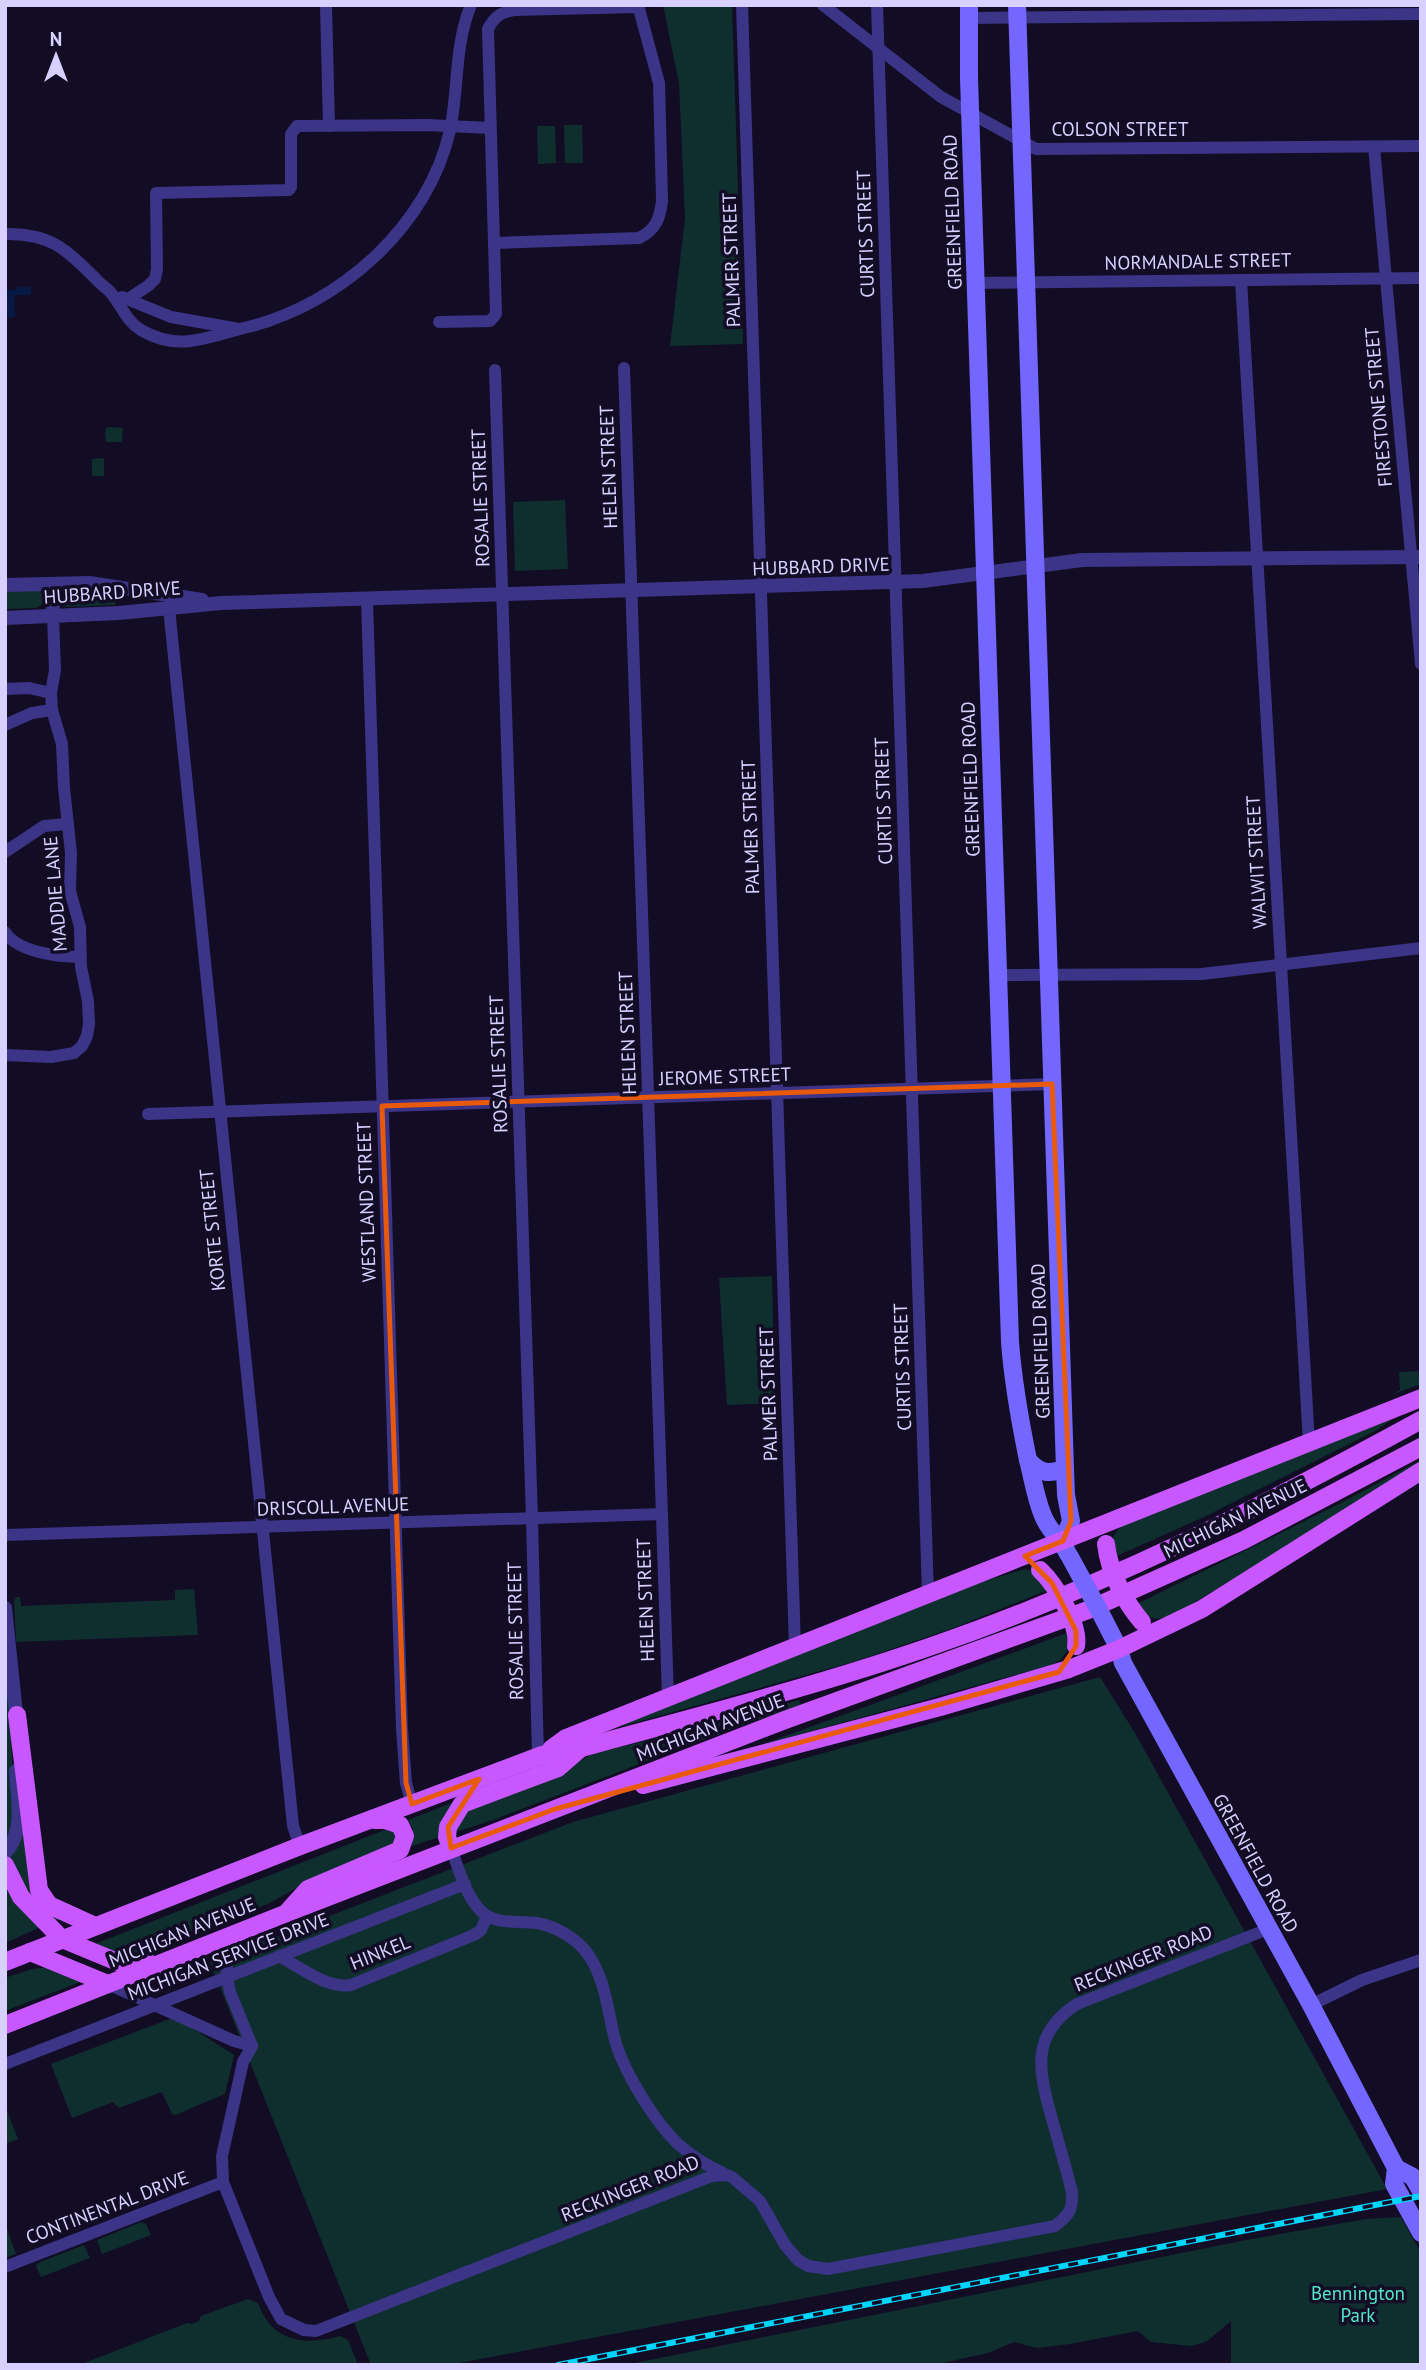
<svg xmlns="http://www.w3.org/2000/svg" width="1426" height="2370" font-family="'PT Sans',sans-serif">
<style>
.green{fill:#0f2f2f}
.water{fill:#061944}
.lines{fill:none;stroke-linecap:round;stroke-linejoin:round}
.minor{stroke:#3b3487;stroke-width:12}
.tertiary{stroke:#3b3487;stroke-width:14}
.secondary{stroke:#7367ff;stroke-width:18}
.primary{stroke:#c957ff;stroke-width:18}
.rail-casing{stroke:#00d5fb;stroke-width:6}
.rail{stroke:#120c25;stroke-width:3.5;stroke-dasharray:10;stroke-linecap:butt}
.secondary-bridge{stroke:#7367ff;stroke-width:18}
.primary-bridge{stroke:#c957ff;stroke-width:18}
.marked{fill:none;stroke:#e8590c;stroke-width:5;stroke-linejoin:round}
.labels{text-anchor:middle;stroke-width:7;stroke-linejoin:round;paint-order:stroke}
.street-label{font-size:19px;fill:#d8d0ff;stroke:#120c25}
.park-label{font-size:19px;fill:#52e9cb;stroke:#120c25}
</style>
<rect width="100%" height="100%" fill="#120c25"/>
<g class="green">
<path d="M 663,5 L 732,5 L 743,344 L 670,346 L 685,218 L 679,83 Z"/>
<path d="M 564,125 L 582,125 L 583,163 L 565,163 Z"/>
<path d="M 537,126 L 555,126 L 556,163 L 538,164 Z"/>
<path d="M 108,427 L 123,428 L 122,442 L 106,442 L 105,430 Z"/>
<path d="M 104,458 L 104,476 L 92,476 L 92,459 Z"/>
<path d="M 565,500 L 568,569 L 515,571 L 513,502 Z"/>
<path d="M 111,588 L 118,593 L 118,600 L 114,605 L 65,607 L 60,602 L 60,593 L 65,589 Z"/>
<path d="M 5,590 L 39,590 L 43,595 L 42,605 L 36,608 L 5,609 Z"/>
<path d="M 772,1276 L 775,1403 L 727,1405 L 719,1278 Z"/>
<path d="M 1421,1371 L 1421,1384 L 1391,1395 L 1400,1390 L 1399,1372 Z"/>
<path d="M 1397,1416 L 1375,1431 L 1202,1518 L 1112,1558 L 1110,1542 L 1121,1525 Z"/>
<path d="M 1421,1460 L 1421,1463 L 1176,1614 C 1157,1622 1149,1620 1135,1605 L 1341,1503 Z"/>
<path d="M 1025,1569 L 1032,1571 L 1050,1589 L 956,1627 L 856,1661 L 623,1726 L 621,1723 L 982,1582 Z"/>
<path d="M 194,1589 L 198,1635 L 16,1642 L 14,1601 L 16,1597 L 20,1597 L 21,1606 L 175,1600 L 175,1590 Z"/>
<path d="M 1067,1633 L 1069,1649 L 1060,1660 L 1051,1665 L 758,1746 Z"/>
<path d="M 5,1663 L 9,1689 L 15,1823 L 5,1845 Z"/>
<path d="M 1100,1677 L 1135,1733 L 1387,2189 L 448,2365 L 371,2365 L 210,1962 L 573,1822 Z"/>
<path d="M 799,1700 L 801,1705 L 715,1735 L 493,1820 L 456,1832 L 459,1820 L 471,1805 L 575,1764 L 592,1754 L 727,1721 Z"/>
<path d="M 454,1802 L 439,1837 L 412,1846 L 413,1829 L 408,1820 Z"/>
<path d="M 23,1824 L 32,1877 L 63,1918 L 55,1921 L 36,1908 L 8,1856 Z"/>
<path d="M 387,1829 L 393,1829 L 399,1841 L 302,1885 L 268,1904 L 138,1954 L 119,1954 L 95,1944 Z"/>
<path d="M 5,1874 L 41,1927 L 5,1943 Z"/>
<path d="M 49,1967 L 83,1981 L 5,2011 L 5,1978 L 32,1969 Z"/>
<path d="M 175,2017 L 234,2055 L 225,2094 L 175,2115 L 172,2114 L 162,2092 L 119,2108 L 113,2102 L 72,2118 L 51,2064 Z"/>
<path d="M 5,2106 L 18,2139 L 5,2144 Z"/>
<path d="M 1401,2217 L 1421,2253 L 1421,2365 L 1231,2365 L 1231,2321 L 1206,2342 L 1191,2346 L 1151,2342 L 1138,2331 L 1070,2344 L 1037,2348 L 1014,2342 L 988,2353 L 933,2365 L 625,2365 L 1246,2240 L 1366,2219 Z"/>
<path d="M 141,2222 L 146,2224 L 151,2235 L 102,2254 L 97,2240 Z"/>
<path d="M 6,2226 L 16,2254 L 5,2258 L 5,2227 Z"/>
<path d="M 84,2245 L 90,2258 L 41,2277 L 36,2266 L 40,2262 Z"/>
<path d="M 248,2299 L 258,2303 C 272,2342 304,2346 340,2336 L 348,2340 L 358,2365 L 79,2365 L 187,2323 L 192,2324 L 199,2321 L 201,2316 Z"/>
</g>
<path class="water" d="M 17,287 L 31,287 L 31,295 L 14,295 L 15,317 L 5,318 L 7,290 L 17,290 Z"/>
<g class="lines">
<g class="minor">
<path d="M 326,5 L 329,126"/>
<path d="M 742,5 L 795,1648"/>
<path d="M 823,5 L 941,97 L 1036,149 L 1421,146"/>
<path d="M 877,5 L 928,1595"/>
<path d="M 969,18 L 1421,14"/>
<path d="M 1374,147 L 1421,664"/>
<path d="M 5,234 C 50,233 66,249 96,279 C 100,284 107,288 111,293 C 122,306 126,321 141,330 C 180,353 209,336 248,327 C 341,304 429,225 450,130 C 459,88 454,46 471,5"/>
<path d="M 494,243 L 639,238 C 656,230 660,218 662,201 L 659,83 L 638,5"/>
<path d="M 1241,280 L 1309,1443"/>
<path d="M 975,283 L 1421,278"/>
<path d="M 122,297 L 171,317 L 239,329"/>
<path d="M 128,299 L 148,286 L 155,279 L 157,269 L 156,193 L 289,190 L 291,187 L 291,134 L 297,126 L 427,125 L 490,128"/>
<path d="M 439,322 L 490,321 L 496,314 L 488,29 C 494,17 501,12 514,10 L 638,7"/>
<path d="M 624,368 L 668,1698"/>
<path d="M 495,370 L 532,1519 L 538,1757"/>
<path d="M 367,599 L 402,1729 L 406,1783 L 412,1804"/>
<path d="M 169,608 L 293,1826 L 300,1846"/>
<path d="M 5,689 L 29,688 L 51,693"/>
<path d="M 5,725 L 32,713 L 52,710"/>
<path d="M 5,852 L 44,826 L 67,824"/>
<path d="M 5,932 C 17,952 59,957 80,957"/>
<path d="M 998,975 L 1202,974 L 1421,948"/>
<path d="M 5,1055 L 51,1057 L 74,1053 L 82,1046 L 87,1036 L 89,1024 L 88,1001 L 81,967 L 80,927 L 70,891 L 71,853 L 64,788 L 62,744 L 52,710 L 51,693 L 55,670 L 53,616"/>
<path d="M 148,1114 L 1052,1084"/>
<path d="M 5,1535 L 662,1514"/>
<path d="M 451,1848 C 459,1869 465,1895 481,1911 C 496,1926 518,1920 537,1923 C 555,1926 576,1938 587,1953 C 606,1978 608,2015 616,2044 C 626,2075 655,2122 678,2144 C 692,2156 707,2166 723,2173"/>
<path d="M 226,1937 L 227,1977 L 230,1992 L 252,2046"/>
<path d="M 279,1956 C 300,1967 326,1989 351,1985 L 474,1935 L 481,1930 L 487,1916"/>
<path d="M 108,1984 L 234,2041 L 252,2046"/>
<path d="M 1311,2005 L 1362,1980 L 1421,1960"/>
<path d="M 252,2046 L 243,2062 L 222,2156 L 223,2182 L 269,2297 L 281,2319 L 304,2330 L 316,2331 L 712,2176 L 726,2175 L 732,2177 L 760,2201 L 785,2245 L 798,2260 L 808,2266 L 828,2269 L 1055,2226 C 1069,2215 1073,2210 1072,2192 C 1066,2168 1059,2144 1052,2119 C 1039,2072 1029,2035 1077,2004 L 1268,1929"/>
<path d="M 5,2064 L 465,1884"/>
<path d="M 5,2267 L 223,2182"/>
</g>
<g class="tertiary">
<path d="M 52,584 L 53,616"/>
<path d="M 5,585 L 89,583 L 202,600"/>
<path d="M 5,618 L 119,613 L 221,603 L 923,581 L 1082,560 L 1421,557"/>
<path d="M 5,1608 L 17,1723"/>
<path d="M 5,1853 C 26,1830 17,1799 16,1771"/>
</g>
<g class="secondary">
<path d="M 969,5 L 969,78 L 1010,1342 C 1013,1382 1020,1421 1028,1460 C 1033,1479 1036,1501 1044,1518 C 1050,1532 1062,1540 1068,1554"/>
<path d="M 1017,5 L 1065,1469 L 1066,1495 L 1071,1521 L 1063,1541"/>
<path d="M 1028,1460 C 1041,1474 1048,1474 1065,1469"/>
<path d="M 1100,1612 L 1119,1649 L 1123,1663 L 1311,2005 L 1396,2168 L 1394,2184 L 1421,2233"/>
<path d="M 1396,2168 L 1413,2177 L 1421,2191"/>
</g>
<g class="primary">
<path d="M 17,1715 L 39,1890 L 49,1905 L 95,1926"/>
<path d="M 551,1749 L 566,1738 L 1421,1398"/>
<path d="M 643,1785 L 940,1707 L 1069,1669 L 1119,1649 L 1202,1609 L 1421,1471"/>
<path d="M 451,1848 L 447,1837 L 448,1827 L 462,1804 L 558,1768 L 581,1748"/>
<path d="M 5,1865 L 21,1897 L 62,1939 L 120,1963 L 149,1963"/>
<path d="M 289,1910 L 308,1889 L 400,1850 L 405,1836 L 400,1825 L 385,1820 L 375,1820"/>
<path d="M 30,1952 L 108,1984"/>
<path d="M 5,1962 L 300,1846 L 542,1755 L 581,1748 C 698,1716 817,1686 932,1646 C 1101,1588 1264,1506 1421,1420"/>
<path d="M 5,2025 L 287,1913 L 785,1720 L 1088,1610 L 1244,1540 L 1421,1447"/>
</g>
<g class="rail-casing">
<path id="rail" d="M 558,2365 L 1421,2196"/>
</g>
<use href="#rail" class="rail"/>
<path class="secondary-bridge" d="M 1070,1557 L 1100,1612"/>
<g class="primary-bridge">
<path d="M 1106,1544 C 1109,1571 1124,1601 1142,1622"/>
<path d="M 1040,1570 C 1055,1584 1080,1625 1076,1646"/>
</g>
</g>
<path class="marked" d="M 1052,1084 L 1071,1521 L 1063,1541 L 1025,1556 L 1052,1583 L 1076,1631 L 1076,1646 L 1059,1672 L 555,1809 L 451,1848 L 448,1827 L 479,1779 L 412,1804 L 406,1783 L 382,1106 Z"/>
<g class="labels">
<g class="street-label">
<text x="1120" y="136">COLSON STREET</text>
<text transform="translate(952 212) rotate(-92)" y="7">GREENFIELD ROAD</text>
<text transform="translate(865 234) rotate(-92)" y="7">CURTIS STREET</text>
<text transform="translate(731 260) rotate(-92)" y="7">PALMER STREET</text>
<text transform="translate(1198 261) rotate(-1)" y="7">NORMANDALE STREET</text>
<text transform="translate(1378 407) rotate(-95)" y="7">FIRESTONE STREET</text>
<text transform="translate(608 467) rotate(-92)" y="7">HELEN STREET</text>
<text transform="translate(480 498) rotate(-92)" y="7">ROSALIE STREET</text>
<text transform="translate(821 566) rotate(-2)" y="7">HUBBARD DRIVE</text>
<text transform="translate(112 592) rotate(-4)" y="7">HUBBARD DRIVE</text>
<text transform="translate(970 779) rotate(-92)" y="7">GREENFIELD ROAD</text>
<text transform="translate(883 801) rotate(-92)" y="7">CURTIS STREET</text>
<text transform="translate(750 827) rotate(-92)" y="7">PALMER STREET</text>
<text transform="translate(1256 862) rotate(-93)" y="7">WALWIT STREET</text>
<text transform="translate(55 894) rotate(-95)" y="7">MADDIE LANE</text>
<text transform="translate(627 1033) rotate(-92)" y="7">HELEN STREET</text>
<text transform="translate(498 1064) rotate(-92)" y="7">ROSALIE STREET</text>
<text transform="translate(725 1076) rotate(-2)" y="7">JEROME STREET</text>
<text transform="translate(366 1202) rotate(-92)" y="7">WESTLAND STREET</text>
<text transform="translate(212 1230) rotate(-96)" y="7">KORTE STREET</text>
<text transform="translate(1040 1341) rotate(-92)" y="7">GREENFIELD ROAD</text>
<text transform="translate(902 1367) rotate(-92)" y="7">CURTIS STREET</text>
<text transform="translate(768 1394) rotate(-92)" y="7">PALMER STREET</text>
<text transform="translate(333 1506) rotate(-2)" y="7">DRISCOLL AVENUE</text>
<text transform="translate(1235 1518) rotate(-26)" y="7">MICHIGAN AVENUE</text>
<text transform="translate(645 1600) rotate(-92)" y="7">HELEN STREET</text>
<text transform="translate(515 1631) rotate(-91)" y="7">ROSALIE STREET</text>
<text transform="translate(710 1727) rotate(-21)" y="7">MICHIGAN AVENUE</text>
<text transform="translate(1256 1863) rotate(61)" y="7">GREENFIELD ROAD</text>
<text transform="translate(182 1932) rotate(-22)" y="7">MICHIGAN AVENUE</text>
<text transform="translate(380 1952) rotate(-22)" y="7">HINKEL</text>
<text transform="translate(228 1956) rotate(-21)" y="7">MICHIGAN SERVICE DRIVE</text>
<text transform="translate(1143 1958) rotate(-22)" y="7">RECKINGER ROAD</text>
<text transform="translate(630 2188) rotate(-22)" y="7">RECKINGER ROAD</text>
<text transform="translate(107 2207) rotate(-21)" y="7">CONTINENTAL DRIVE</text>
</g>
<g class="park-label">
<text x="1358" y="2300">Bennington<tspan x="1358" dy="22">Park</tspan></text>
</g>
</g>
<rect width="1426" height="2370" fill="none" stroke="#d8d0ff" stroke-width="14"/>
<g transform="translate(56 56)" stroke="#120c25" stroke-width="5" paint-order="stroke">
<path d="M0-5L12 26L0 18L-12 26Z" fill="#d8d0ff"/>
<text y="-10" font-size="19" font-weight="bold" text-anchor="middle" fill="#d8d0ff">N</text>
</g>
</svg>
